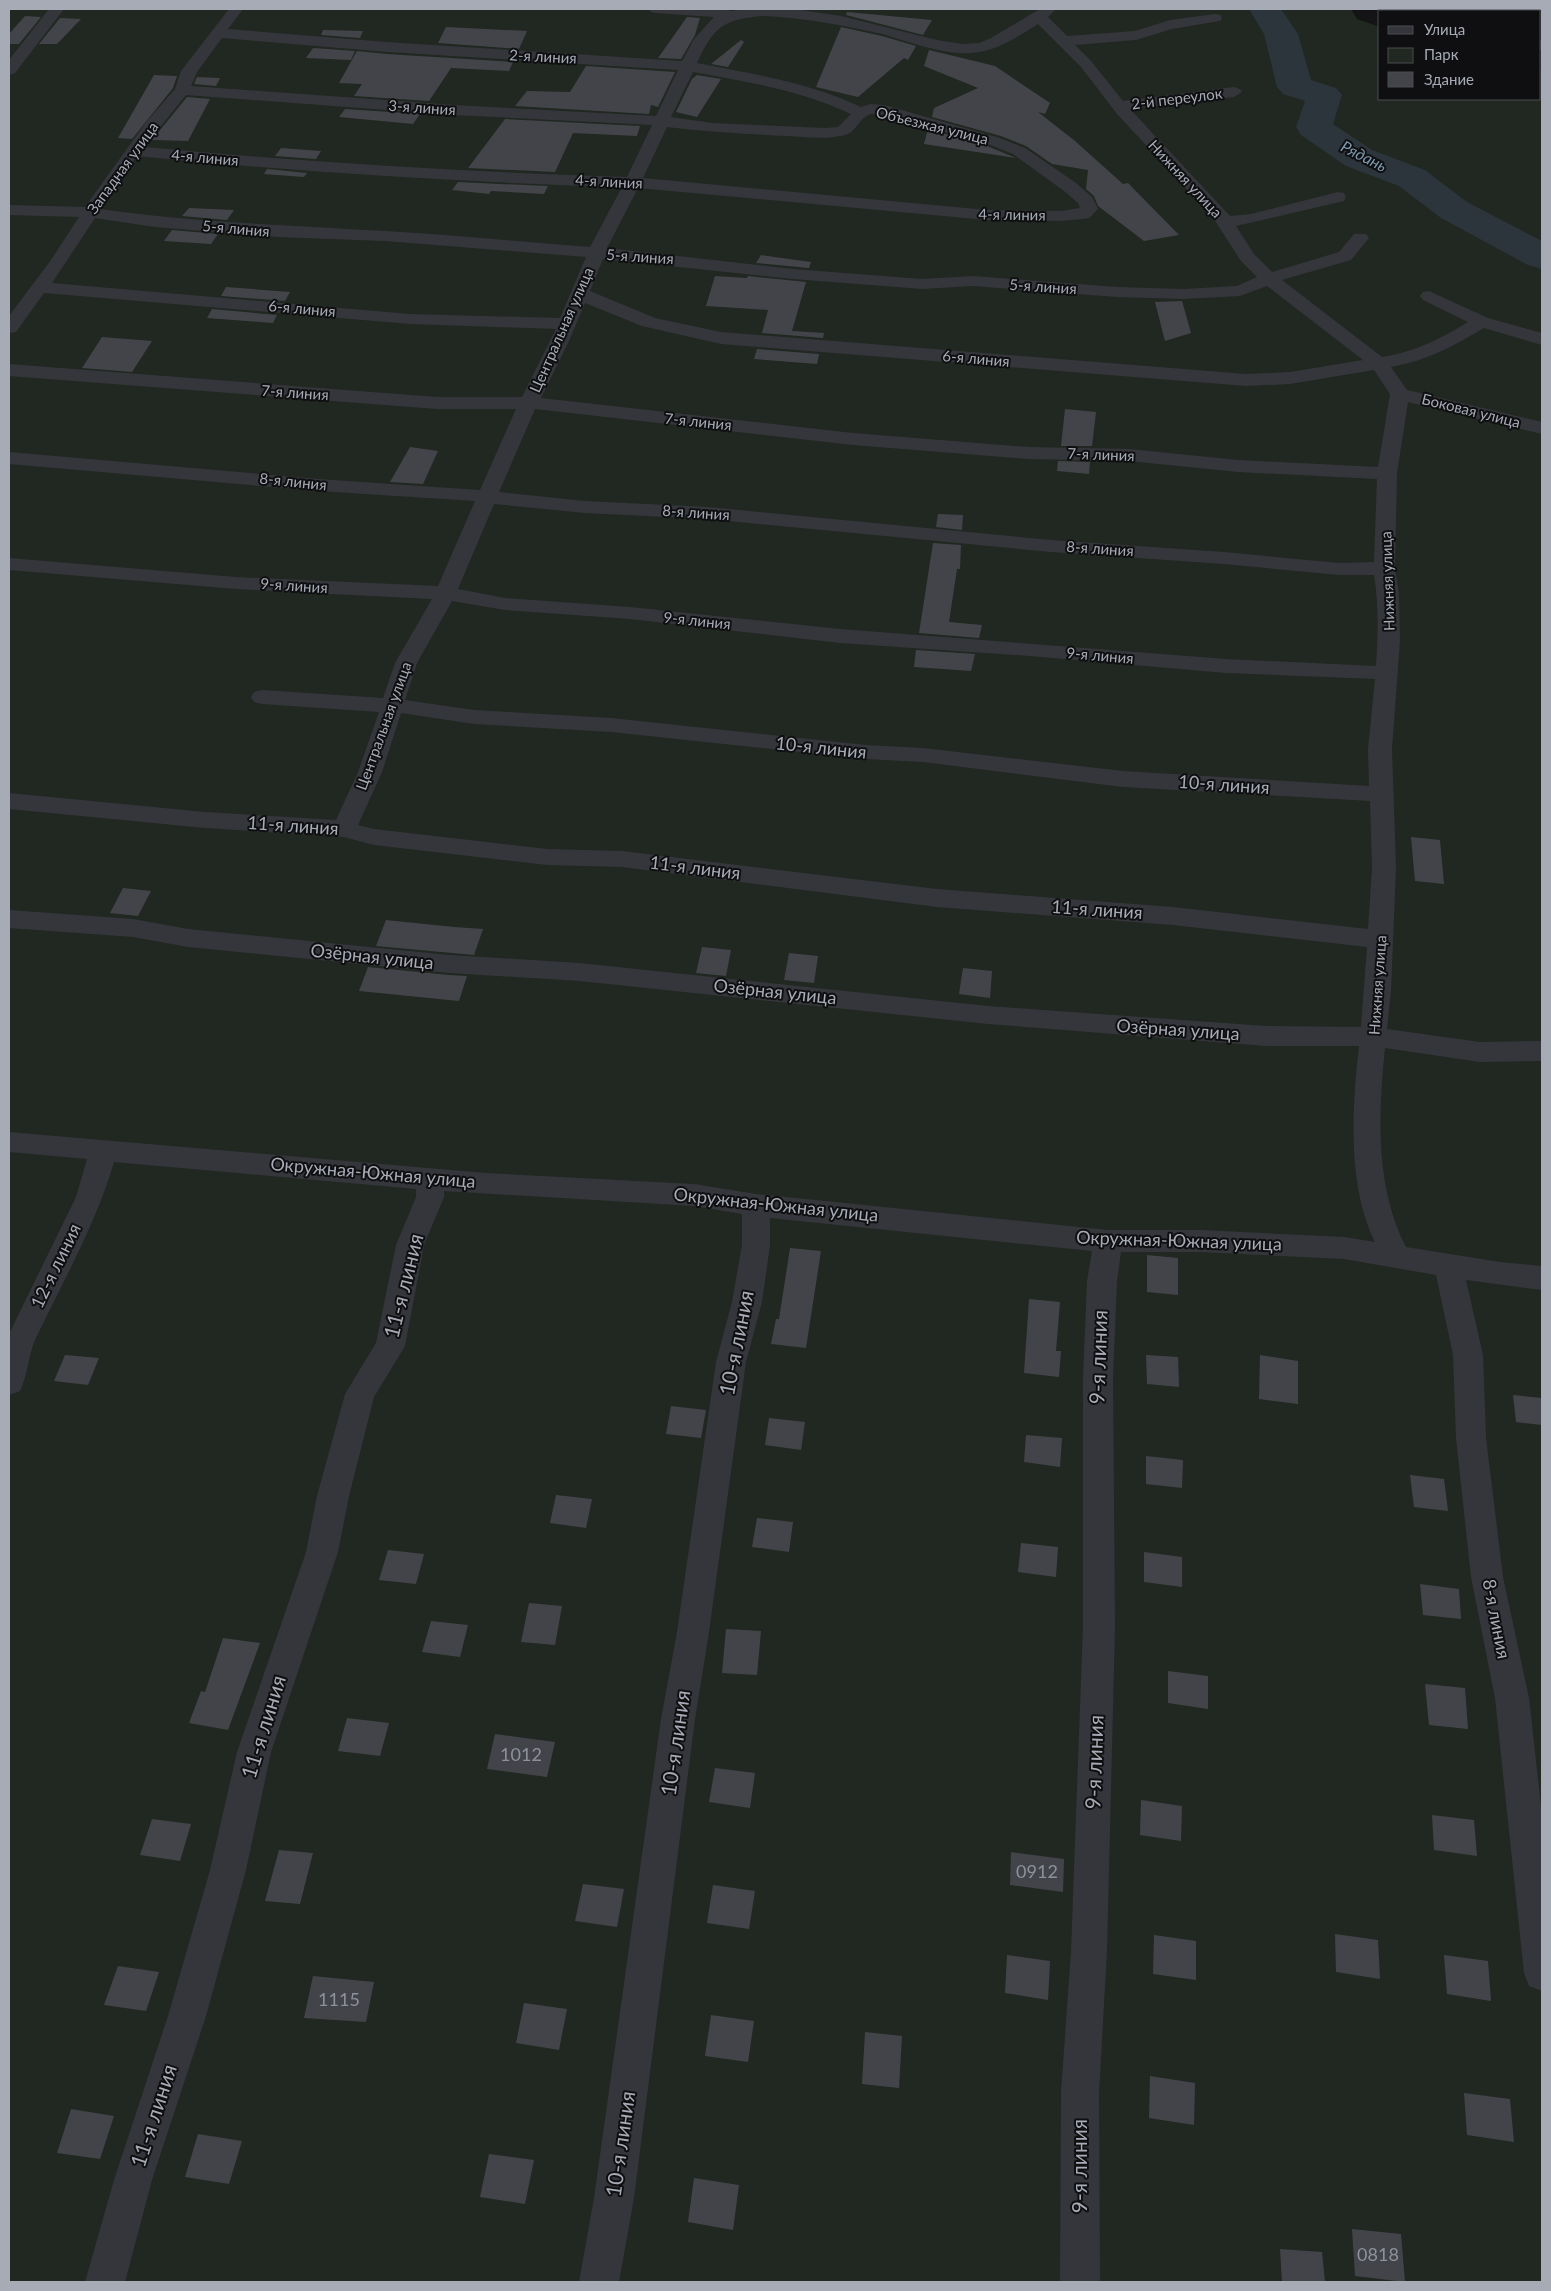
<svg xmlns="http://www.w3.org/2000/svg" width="1551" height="2291" font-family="Lato,sans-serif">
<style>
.green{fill:#202821}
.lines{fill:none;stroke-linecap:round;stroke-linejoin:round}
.river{fill:#2c353b;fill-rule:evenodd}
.building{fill:#434449}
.minor{fill:#35363b;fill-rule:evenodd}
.labels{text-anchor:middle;stroke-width:4;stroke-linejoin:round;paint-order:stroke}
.far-street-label{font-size:15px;fill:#a6abb6;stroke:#0f0f11}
.far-water-label{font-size:16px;font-style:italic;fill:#7d9ab0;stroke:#0f0f11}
.street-label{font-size:18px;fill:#a6abb6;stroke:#0f0f11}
.near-number-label{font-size:18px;fill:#8d919b}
.near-street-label{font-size:21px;fill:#a6abb6;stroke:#0f0f11}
</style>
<rect width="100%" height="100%" fill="#141416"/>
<path class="green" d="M 9,9 L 1351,9 L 1357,19 L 1380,27 L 1380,99 L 1540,99 L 1540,70 L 1542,71 L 1542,2282 L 9,2282 Z"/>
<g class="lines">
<path class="river" d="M 1249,9 L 1281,9 L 1298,34 L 1311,80 L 1336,88 L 1342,95 L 1333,124 L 1372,150 L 1425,170 L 1467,202 L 1542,241 L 1542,269 L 1528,265 L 1441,218 L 1399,186 L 1346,166 L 1301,135 L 1296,127 L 1305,101 L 1283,94 L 1277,87 L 1264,34 Z"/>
</g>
<g class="building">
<path d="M 847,12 L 932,20 L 923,35 L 846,15 Z"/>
<path d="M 25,16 L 41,17 L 19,44 L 9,44 L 9,34 Z"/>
<path d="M 687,17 L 700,18 L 695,35 L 681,59 L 658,58 Z"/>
<path d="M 60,18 L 81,19 L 57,44 L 39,44 Z"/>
<path d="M 446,27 L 527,31 L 519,49 L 438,43 Z"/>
<path d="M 841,27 L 882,36 L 916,46 L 908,60 L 904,58 L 858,97 L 816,87 Z"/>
<path d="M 323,30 L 363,31 L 360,38 L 321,35 Z"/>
<path d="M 741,40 L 744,42 L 728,67 L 711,64 Z"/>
<path d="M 313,48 L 355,51 L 351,60 L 306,58 Z"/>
<path d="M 929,50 L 995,66 L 1050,103 L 1045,114 L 1038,112 L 1075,141 L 1123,184 L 1128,183 L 1179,235 L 1144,241 L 1098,206 L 1094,196 L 1086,189 L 1088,170 L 1052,164 L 1026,146 L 1001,136 L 932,117 L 934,108 L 978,88 L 924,66 Z"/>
<path d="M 357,51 L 387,54 L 513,62 L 509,71 L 451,68 L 429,101 L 354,96 L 362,84 L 339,83 Z"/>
<path d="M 586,66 L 675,72 L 658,107 L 651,105 L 649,114 L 515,106 L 527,91 L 570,92 Z"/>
<path d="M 154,75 L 177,76 L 173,88 L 132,139 L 118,138 Z"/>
<path d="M 697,75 L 721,79 L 697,117 L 676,112 L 692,79 Z"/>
<path d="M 197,77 L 220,78 L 216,86 L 194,84 Z"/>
<path d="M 187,97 L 210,99 L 188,141 L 152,140 Z"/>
<path d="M 345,109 L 420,114 L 413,124 L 339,117 Z"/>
<path d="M 505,119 L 640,126 L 637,136 L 573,133 L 555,172 L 468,168 Z"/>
<path d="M 928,129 L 987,146 L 1016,158 L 924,144 Z"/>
<path d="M 281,148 L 321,151 L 316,159 L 275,156 Z"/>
<path d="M 267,169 L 307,173 L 304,177 L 264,174 Z"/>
<path d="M 458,182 L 500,184 L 548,186 L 544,194 L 491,191 L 489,194 L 452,190 Z"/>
<path d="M 189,208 L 234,210 L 227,220 L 182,216 Z"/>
<path d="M 172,230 L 218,234 L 211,244 L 164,241 Z"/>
<path d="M 761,255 L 811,262 L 809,268 L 756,263 Z"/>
<path d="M 715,276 L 747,278 L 748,276 L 806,282 L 792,331 L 824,333 L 823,338 L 762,333 L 768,310 L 706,306 Z"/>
<path d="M 226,287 L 290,292 L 285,301 L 221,296 Z"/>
<path d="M 1182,301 L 1191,333 L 1165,341 L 1155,302 Z"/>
<path d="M 212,309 L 277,315 L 273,323 L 207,318 Z"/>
<path d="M 102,337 L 152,341 L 132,372 L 82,368 Z"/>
<path d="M 757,349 L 819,354 L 817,364 L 754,359 Z"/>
<path d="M 1065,409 L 1096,412 L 1092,446 L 1061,446 Z"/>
<path d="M 410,447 L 438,451 L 423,484 L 390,482 Z"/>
<path d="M 1058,461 L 1090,462 L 1089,474 L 1057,471 Z"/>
<path d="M 938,514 L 963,515 L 962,530 L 936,527 Z"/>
<path d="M 933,543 L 961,545 L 960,569 L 957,569 L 949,622 L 982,625 L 979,638 L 919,633 Z"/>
<path d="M 916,650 L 975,654 L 971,671 L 914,667 Z"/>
<path d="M 1411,837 L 1440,840 L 1444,884 L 1415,881 Z"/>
<path d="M 123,888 L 151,891 L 138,916 L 110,913 Z"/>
<path d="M 386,920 L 454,927 L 483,929 L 474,955 L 376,946 Z"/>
<path d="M 702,947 L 731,950 L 726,976 L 696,973 Z"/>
<path d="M 789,953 L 818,956 L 814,983 L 784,980 Z"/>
<path d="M 368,967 L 449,975 L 467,976 L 459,1001 L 359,991 Z"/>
<path d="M 963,968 L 992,971 L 990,998 L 959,994 Z"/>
<path d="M 790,1248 L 821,1251 L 806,1348 L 771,1344 L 776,1319 L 779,1319 Z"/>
<path d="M 1147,1255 L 1178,1258 L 1178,1295 L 1147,1292 Z"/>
<path d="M 1029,1299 L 1060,1302 L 1056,1351 L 1061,1351 L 1059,1377 L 1024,1373 Z"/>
<path d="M 65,1355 L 99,1358 L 88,1385 L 54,1381 Z"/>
<path d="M 1146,1355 L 1178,1357 L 1179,1387 L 1147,1384 Z"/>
<path d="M 1260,1355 L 1298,1361 L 1298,1404 L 1259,1399 Z"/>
<path d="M 1513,1395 L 1542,1398 L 1542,1425 L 1516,1422 Z"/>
<path d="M 671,1406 L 706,1410 L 701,1438 L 666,1434 Z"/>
<path d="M 769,1418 L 805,1422 L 801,1450 L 765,1445 Z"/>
<path d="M 1026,1435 L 1062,1438 L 1060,1467 L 1024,1462 Z"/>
<path d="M 1146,1456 L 1183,1460 L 1182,1488 L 1146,1484 Z"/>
<path d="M 1410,1475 L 1444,1479 L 1448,1511 L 1414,1507 Z"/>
<path d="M 556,1495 L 592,1499 L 586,1528 L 550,1523 Z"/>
<path d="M 757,1518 L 793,1522 L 789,1552 L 752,1547 Z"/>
<path d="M 1021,1543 L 1058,1547 L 1056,1577 L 1018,1572 Z"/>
<path d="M 388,1550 L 424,1554 L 416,1584 L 379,1580 Z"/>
<path d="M 1144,1552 L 1182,1557 L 1182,1587 L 1144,1582 Z"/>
<path d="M 1420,1584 L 1459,1589 L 1461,1619 L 1423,1615 Z"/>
<path d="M 529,1603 L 562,1606 L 555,1645 L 521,1642 Z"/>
<path d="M 431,1621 L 468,1625 L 460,1657 L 422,1652 Z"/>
<path d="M 726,1629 L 761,1631 L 757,1675 L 722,1673 Z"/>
<path d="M 223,1638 L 260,1643 L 228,1730 L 189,1723 L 201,1691 L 205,1692 Z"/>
<path d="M 1168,1671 L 1208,1676 L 1208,1709 L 1168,1703 Z"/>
<path d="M 1425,1684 L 1465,1688 L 1468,1729 L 1429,1725 Z"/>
<path d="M 347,1718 L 389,1723 L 380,1756 L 338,1751 Z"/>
<path d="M 495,1734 L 555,1742 L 547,1777 L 487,1769 Z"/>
<path d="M 715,1768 L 755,1773 L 750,1808 L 709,1802 Z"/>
<path d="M 1141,1800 L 1182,1806 L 1181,1841 L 1140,1835 Z"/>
<path d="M 1432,1815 L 1474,1820 L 1477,1856 L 1434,1850 Z"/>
<path d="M 152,1819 L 191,1824 L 180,1861 L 140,1855 Z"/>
<path d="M 279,1850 L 313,1853 L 300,1904 L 265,1901 Z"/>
<path d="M 1011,1852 L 1064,1859 L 1063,1892 L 1010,1885 Z"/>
<path d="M 583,1884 L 624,1889 L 617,1927 L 575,1921 Z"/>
<path d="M 713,1885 L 755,1891 L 749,1929 L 707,1923 Z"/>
<path d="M 1335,1934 L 1378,1940 L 1380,1979 L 1336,1972 Z"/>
<path d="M 1154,1935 L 1196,1941 L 1196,1980 L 1153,1974 Z"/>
<path d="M 1007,1955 L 1050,1961 L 1048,2000 L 1005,1993 Z"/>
<path d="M 1444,1955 L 1488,1961 L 1491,2001 L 1447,1994 Z"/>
<path d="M 118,1966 L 159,1972 L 146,2011 L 104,2005 Z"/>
<path d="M 313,1976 L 374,1982 L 366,2022 L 304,2018 Z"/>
<path d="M 524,2003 L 567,2009 L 559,2050 L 516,2043 Z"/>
<path d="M 711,2015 L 754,2021 L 748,2062 L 705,2056 Z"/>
<path d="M 865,2032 L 902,2036 L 899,2088 L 862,2084 Z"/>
<path d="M 1150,2076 L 1195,2083 L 1194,2125 L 1149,2118 Z"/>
<path d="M 1464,2093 L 1510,2099 L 1514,2142 L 1467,2135 Z"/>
<path d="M 71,2109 L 114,2116 L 100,2159 L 57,2153 Z"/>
<path d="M 198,2134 L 242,2141 L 229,2184 L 185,2177 Z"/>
<path d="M 489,2154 L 534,2160 L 525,2204 L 480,2197 Z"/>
<path d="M 694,2178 L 739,2185 L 733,2230 L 688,2222 Z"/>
<path d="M 1352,2229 L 1401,2234 L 1405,2282 L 1355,2276 Z"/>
<path d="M 1280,2249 L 1322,2252 L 1325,2282 L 1282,2282 Z"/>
</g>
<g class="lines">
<g class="minor">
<path d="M 49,9 L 64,9 L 15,73 L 9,75 L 9,60 Z"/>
<path d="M 229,9 L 243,9 L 228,29 L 387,42 L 682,61 L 694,39 L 714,17 L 656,13 L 651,12 L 649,9 L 720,9 L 733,11 L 742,9 L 794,9 L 841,16 L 937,40 L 962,44 L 979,43 L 991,38 L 1040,9 L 1056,9 L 1048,17 L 1067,36 L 1135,31 L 1170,20 L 1215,14 L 1220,15 L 1222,18 L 1220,21 L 1172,29 L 1136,40 L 1075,45 L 1091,61 L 1123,101 L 1234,87 L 1240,89 L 1242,92 L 1234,97 L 1130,109 L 1230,216 L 1251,214 L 1338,192 L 1344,193 L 1346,197 L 1344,201 L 1236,226 L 1254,254 L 1272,272 L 1339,252 L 1354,234 L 1366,234 L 1369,238 L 1351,260 L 1282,280 L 1382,357 C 1415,352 1440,339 1468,322 L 1423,300 L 1420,296 L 1423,292 L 1429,291 L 1488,318 L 1542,333 L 1542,345 L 1484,328 C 1454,346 1426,361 1391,367 L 1407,390 L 1542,422 L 1542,434 L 1408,402 L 1397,473 L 1395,568 L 1399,595 L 1400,640 L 1392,749 L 1396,868 L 1391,990 L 1387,1029 L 1480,1042 L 1542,1041 L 1542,1061 L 1480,1062 L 1385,1048 C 1378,1114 1375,1186 1406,1247 L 1500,1262 L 1542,1266 L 1542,1290 L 1466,1280 L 1483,1355 L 1486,1438 L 1503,1577 L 1529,1698 L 1542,1815 L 1542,1991 L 1529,1986 L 1524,1973 L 1495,1698 L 1471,1577 L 1456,1438 L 1453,1355 L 1436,1275 L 1344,1259 L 1201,1252 L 1121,1252 L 1117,1281 L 1113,1377 L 1115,1626 L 1107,1951 L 1099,2093 L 1100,2282 L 1060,2282 L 1061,2093 L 1071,1951 L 1083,1626 L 1083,1377 L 1087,1281 L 1092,1251 L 770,1218 L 770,1245 L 762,1302 L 746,1362 L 709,1632 L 695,1719 L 634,2198 L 619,2282 L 579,2282 L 594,2198 L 661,1719 L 677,1632 L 716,1362 L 732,1302 L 742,1245 L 742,1214 L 694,1206 L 444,1191 L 444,1197 L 424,1245 L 405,1346 L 374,1397 L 349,1496 L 338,1552 L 271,1752 L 246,1870 L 206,2016 L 152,2180 L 125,2282 L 85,2282 L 114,2180 L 168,2016 L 210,1870 L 237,1752 L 306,1552 L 317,1496 L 345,1394 L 376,1343 L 396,1245 L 416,1197 L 416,1189 L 114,1162 C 96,1224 63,1281 35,1340 C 28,1356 28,1375 20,1391 L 9,1395 L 9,1334 L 76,1197 L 87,1159 L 9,1152 L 9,1132 L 486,1173 L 694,1184 L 756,1194 L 1108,1230 L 1201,1230 L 1344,1237 L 1375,1242 C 1347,1185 1352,1108 1359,1046 L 1266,1046 L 988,1024 L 580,981 L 449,973 L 188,947 L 133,937 L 9,928 L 9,910 L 133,919 L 188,929 L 449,955 L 580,963 L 988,1006 L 1266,1026 L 1361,1027 L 1367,947 L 1173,925 L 937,907 L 622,867 L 547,865 L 374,845 L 344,837 L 205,828 L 9,809 L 9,793 L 205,812 L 336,820 L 358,772 L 379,712 L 262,704 L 254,702 L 251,697 L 254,692 L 262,690 L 383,698 L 395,663 L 432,599 L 236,589 L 9,570 L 9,558 L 236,577 L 438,586 L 475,501 L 318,491 L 9,464 L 9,452 L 318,479 L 480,490 L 516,409 L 437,409 L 9,376 L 9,364 L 437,397 L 522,397 L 556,329 L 410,324 L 44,293 L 16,332 L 9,333 L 9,316 L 51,260 L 79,217 L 9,215 L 9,205 L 85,207 L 147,121 L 175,89 L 181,71 ZM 765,16 C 805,18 843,25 882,34 C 910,42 942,55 972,53 C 996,51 1018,37 1038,24 L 1081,67 L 1117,114 L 1212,216 L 1241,261 L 1257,277 L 1237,286 L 1183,289 L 1117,287 L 973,276 L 922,279 L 793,269 L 607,248 L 638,188 L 987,220 L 1061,221 L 1083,219 L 1089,218 L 1098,209 L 1092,197 L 1076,183 L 1025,148 L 1000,138 L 884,105 L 870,104 L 861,107 C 809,82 753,74 697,63 C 714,26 724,19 765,16 ZM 222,38 L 387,52 L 678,70 L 656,116 L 454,105 L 191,86 L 197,72 ZM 693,72 C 747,82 801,90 851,114 L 838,127 L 825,128 L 712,123 L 671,117 ZM 186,95 L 454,115 L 652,125 L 627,177 C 466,172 305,162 144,147 ZM 871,114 L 883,115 L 988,144 L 1013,154 L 1064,191 L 1078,203 L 1080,208 L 1061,211 L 987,210 L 643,178 L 667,127 C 707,132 747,134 787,136 C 806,137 826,140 845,135 C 857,132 859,117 871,114 ZM 137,156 C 298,172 460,182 622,187 L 590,247 C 522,242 454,235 385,231 C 290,225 196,223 101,209 ZM 95,218 L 155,227 L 277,237 L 385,241 L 586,257 L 560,318 L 410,314 L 52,283 ZM 603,259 L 793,279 L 922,289 L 973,286 L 1117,297 L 1183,299 L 1240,296 L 1267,286 L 1363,360 L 1290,372 L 1246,374 L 721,332 L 655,318 L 590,291 ZM 585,303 L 642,326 L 721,344 L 1246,386 L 1290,384 L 1374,370 L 1390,394 L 1378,467 L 1238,460 L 1129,449 L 1029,447 L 853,433 L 541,398 L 569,341 ZM 535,409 L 853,445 L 1029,459 L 1129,461 L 1238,472 L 1377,479 L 1374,562 L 1339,563 L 1224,552 L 1051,540 L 708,507 L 585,501 L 499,492 ZM 494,504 L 585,513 L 708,519 L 1051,552 L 1224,564 L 1339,575 L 1374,575 C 1379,605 1378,635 1376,666 L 1226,659 L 840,629 L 630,607 L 505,598 L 458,589 ZM 452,601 L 505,610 L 630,619 L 840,643 L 1030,656 L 1226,673 L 1375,679 L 1368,749 L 1369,786 L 1123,771 L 923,748 L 866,745 L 611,718 L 474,710 L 405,700 L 417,663 ZM 401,713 L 474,724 L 611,732 L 866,759 L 923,762 L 1123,787 L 1370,801 L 1372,868 L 1368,929 L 1173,907 L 937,889 L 622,851 L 547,849 L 374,829 L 358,825 L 382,772 Z"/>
<path d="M 1461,9 L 1479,9 L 1480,11 L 1462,11 Z"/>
<path d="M 1540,39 L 1542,40 L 1542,51 L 1540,50 Z"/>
</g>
</g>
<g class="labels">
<g class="far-street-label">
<text transform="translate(543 57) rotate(3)" y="5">2-я линия</text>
<text transform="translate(1177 99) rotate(-7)" y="5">2-й переулок</text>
<text transform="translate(422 108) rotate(4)" y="5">3-я линия</text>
<text transform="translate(932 126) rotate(14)" y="5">Объезжая улица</text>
<text transform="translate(205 158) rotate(5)" y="5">4-я линия</text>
<text transform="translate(123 168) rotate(-54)" y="5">Западная улица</text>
<text transform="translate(1185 179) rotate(47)" y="5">Нижняя улица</text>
<text transform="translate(609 182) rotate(3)" y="5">4-я линия</text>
<text transform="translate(1012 215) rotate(1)" y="5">4-я линия</text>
<text transform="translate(236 229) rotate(5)" y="5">5-я линия</text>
<text transform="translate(640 257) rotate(4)" y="5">5-я линия</text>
<text transform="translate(1043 287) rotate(4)" y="5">5-я линия</text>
<text transform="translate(302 309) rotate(5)" y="5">6-я линия</text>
<text transform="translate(562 330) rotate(-66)" y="5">Центральная улица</text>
<text transform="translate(976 359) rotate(5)" y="5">6-я линия</text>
<text transform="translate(295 393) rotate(4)" y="5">7-я линия</text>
<text transform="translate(1471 411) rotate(14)" y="5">Боковая улица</text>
<text transform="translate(698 422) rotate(6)" y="5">7-я линия</text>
<text transform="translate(1101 455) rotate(2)" y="5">7-я линия</text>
<text transform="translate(293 482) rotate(6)" y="5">8-я линия</text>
<text transform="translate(696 513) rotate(4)" y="5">8-я линия</text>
<text transform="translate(1100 549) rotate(4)" y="5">8-я линия</text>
<text transform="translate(1388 581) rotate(-92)" y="5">Нижняя улица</text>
<text transform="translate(294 586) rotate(4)" y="5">9-я линия</text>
<text transform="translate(697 621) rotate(6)" y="5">9-я линия</text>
<text transform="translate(1100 656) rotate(5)" y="5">9-я линия</text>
<text transform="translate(384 726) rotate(-70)" y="5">Центральная улица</text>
<text transform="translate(1378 985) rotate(-86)" y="5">Нижняя улица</text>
</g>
<g class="far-water-label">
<text transform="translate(1364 156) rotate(27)" y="6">Рядань</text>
</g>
<g class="street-label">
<text transform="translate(821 748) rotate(6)" y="6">10-я линия</text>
<text transform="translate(1224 785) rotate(4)" y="6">10-я линия</text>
<text transform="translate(293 826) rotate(4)" y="6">11-я линия</text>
<text transform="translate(695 868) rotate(7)" y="6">11-я линия</text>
<text transform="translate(1097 910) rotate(4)" y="6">11-я линия</text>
<text transform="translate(372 957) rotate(6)" y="6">Озёрная улица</text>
<text transform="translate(775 992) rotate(6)" y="6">Озёрная улица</text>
<text transform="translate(1178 1030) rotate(4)" y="6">Озёрная улица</text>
<text transform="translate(373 1173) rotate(5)" y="6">Окружная-Южная улица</text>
<text transform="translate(776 1205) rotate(6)" y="6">Окружная-Южная улица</text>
<text transform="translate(1179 1241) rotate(2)" y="6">Окружная-Южная улица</text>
<text transform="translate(56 1266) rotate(-64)" y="6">12-я линия</text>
<text transform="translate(1496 1619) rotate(79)" y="6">8-я линия</text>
</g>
<g class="near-number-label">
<text x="521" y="1761">1012</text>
<text x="1037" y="1878">0912</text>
<text x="339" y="2006">1115</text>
<text x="1378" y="2261">0818</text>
</g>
<g class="near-street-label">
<text transform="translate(404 1286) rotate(-76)" y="7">11-я линия</text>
<text transform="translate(737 1343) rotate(-79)" y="7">10-я линия</text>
<text transform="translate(1099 1357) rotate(-88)" y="7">9-я линия</text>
<text transform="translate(264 1727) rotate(-73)" y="7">11-я линия</text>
<text transform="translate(676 1743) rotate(-82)" y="7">10-я линия</text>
<text transform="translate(1095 1762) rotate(-88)" y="7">9-я линия</text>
<text transform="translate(154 2116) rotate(-72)" y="7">11-я линия</text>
<text transform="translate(621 2144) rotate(-82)" y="7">10-я линия</text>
<text transform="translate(1080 2166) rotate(-90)" y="7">9-я линия</text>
</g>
</g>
<rect width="1551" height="2291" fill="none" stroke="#a6abb6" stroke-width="20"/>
<rect x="1378" y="10" width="162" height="90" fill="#0f0f11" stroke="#4b4d53"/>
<rect x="1388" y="26" width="25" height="8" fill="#35363b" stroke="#4b4d53"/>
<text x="1424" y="35" font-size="15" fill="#a6abb6">Улица</text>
<rect x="1388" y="48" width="25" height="15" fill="#202821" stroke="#4b4d53"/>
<text x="1424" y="60" font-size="15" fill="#a6abb6">Парк</text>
<rect x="1388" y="72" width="25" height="15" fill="#434449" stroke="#4b4d53"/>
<text x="1424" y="85" font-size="15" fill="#a6abb6">Здание</text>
</svg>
